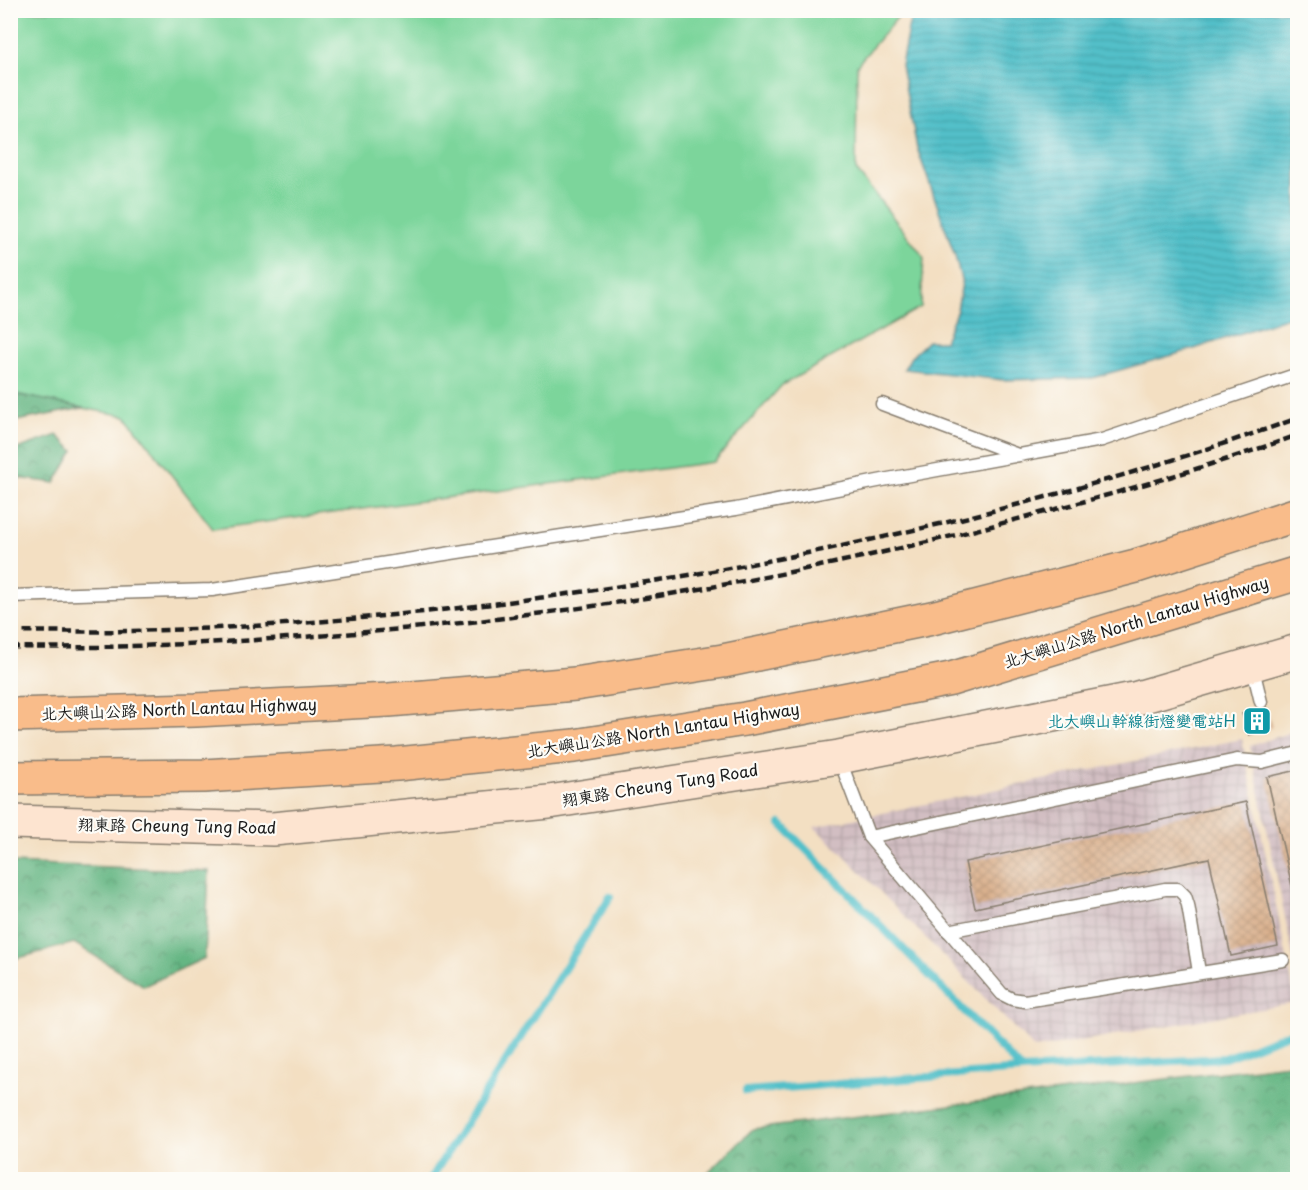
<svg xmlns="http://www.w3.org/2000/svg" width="1308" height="1190" font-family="'Playpen Sans','LXGW WenKai TC',sans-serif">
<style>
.industrial{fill:url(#industrial-grid)}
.grass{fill:#7cd59b;stroke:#4c785c;stroke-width:1.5}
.forest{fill:url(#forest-crowns);stroke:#406950;stroke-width:1.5}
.water{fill:url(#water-rules);stroke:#376e72;stroke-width:1.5}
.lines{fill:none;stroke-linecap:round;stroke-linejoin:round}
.stream{stroke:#52c0c9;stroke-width:8}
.building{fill:url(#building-cross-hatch)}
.lane-casing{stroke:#887e6f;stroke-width:15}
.secondary-casing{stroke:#887e6f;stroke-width:36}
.highway-casing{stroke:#887e6f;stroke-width:36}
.lane{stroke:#fff;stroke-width:12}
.secondary{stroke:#fde4d0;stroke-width:33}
.highway{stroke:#f9bc8a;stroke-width:33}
.rail{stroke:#1c1c1c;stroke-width:4.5;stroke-dasharray:9 4.5;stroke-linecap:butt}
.labels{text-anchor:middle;stroke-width:4.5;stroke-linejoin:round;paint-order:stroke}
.street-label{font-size:16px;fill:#1c1c1c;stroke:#fdfcf7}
.culture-label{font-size:16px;fill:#0d838f;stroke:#fdfcf7;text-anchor:end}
</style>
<defs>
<pattern id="industrial-grid" width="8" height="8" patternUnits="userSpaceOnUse" patternTransform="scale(1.5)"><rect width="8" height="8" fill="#d2bec2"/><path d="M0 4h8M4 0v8" fill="none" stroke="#b4a3a6"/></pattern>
<pattern id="forest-crowns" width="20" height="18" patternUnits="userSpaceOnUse" patternTransform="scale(1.5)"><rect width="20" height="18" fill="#65b683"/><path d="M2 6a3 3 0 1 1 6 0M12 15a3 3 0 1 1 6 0" fill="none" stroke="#52936a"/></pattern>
<pattern id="water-rules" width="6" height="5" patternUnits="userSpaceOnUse" patternTransform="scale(1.5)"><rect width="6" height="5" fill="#52c0c9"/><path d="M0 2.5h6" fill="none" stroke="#47a4ac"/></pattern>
<pattern id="building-cross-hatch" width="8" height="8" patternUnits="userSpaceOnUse" patternTransform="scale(1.5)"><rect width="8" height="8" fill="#dab18e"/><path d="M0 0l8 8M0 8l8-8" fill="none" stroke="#ba987a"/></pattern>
</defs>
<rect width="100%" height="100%" fill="#fdfcf7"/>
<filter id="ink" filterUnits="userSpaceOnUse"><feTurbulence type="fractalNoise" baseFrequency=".0167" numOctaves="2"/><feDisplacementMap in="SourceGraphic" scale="12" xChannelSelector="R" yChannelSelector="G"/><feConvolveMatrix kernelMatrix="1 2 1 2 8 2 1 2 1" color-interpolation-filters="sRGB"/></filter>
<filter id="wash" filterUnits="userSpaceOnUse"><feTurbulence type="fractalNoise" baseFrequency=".008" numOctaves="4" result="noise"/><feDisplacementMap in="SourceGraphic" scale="24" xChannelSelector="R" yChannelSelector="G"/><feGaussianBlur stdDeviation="1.35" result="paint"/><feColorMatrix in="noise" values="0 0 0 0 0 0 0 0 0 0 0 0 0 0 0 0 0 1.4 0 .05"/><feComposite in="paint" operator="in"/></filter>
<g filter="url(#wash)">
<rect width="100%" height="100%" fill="#f3dfc2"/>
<g class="industrial">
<path d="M 1297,730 L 1297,976 L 1250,746 Z"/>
<path d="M 1242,739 L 1296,1003 L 1035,1049 L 841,852 L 814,827 Z"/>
</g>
<path class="grass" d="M 10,11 L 903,11 L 857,65 L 856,170 L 924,257 L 921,307 L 782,385 L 714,462 L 213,529 L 126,416 L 11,395 Z"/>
<g class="forest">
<path d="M 11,393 L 83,408 L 11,422 Z"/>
<path d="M 57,435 L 74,451 L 55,483 L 11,477 L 11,451 Z"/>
<path d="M 11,863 L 209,871 L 205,958 L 144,986 L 74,943 L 11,960 Z"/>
<path d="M 1297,1063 L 1297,1179 L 701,1179 L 753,1129 Z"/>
</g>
<path class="water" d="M 918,10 L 1297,11 L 1297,314 L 1194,349 L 1092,378 L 1003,380 L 904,369 L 911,357 L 928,341 L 944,341 L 957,310 L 962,283 L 955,256 L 917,148 L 901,65 L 909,24 Z"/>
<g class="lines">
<g class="stream">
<path d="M 781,824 L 1022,1070"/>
<path d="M 746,1091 L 1022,1070 L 1225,1058 L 1298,1030"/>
<path d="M 430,1180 L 610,897"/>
</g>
</g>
<g id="blocks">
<g class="building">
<path d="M 1265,706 L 1272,727 L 1249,735 L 1242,714 Z"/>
<path d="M 1298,770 L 1298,907 L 1297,908 L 1267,777 Z"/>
<path d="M 1246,802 L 1278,946 L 1231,956 L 1209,858 L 975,908 L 965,862 Z"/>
</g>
</g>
</g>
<g filter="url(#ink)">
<use href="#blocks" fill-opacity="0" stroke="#887e6f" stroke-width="1.5"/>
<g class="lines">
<g class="lane-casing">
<g id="lane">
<path d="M 882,404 L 1018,455"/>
<path d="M 10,596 L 212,590 L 736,509 L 888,479 L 1102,440 L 1298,374"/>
<path d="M 1252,665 L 1261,702"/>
<path d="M 839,758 L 869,837 L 1002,994 L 1012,999 L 1025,1001 L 1283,960"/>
<path d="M 869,837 L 1237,760 L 1262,762 L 1298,753"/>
<path d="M 948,931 L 1165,889 L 1178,889 L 1185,896 L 1188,905 L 1199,972"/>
</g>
</g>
<g class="secondary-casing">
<path id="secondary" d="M 10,822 L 273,829 L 549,802 L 839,757 L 1134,699 L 1298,651"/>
</g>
<g class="highway-casing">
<g id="highway">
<path d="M 10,715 L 196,710 L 389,700 L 575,684 L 723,661 L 932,618 L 1136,566 L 1298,514"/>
<path d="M 10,778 L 204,776 L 397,764 L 574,746 L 745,719 L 951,679 L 1298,573"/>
</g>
</g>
<use href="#lane" class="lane"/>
<use href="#secondary" class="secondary"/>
<use href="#highway" class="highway"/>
<g class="rail">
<path d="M 10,631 C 210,635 410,618 608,588 C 842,553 1074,498 1298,418"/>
<path d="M 10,647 C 103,649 195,644 287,638 C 539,622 789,581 1033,515 C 1122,492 1211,466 1298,435"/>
</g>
</g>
</g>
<defs>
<g id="building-square" transform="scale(1.5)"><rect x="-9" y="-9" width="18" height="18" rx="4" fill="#0f9aa8" stroke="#fdfcf7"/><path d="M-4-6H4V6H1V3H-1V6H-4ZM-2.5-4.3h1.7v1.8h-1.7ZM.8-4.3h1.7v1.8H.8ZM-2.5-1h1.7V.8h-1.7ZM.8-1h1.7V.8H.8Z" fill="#fff"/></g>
</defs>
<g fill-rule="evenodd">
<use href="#building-square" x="1257" y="721"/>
</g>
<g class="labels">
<g class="street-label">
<text transform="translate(1136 622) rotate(-17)" y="6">北大嶼山公路 North Lantau Highway</text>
<text transform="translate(179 709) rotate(-2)" y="6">北大嶼山公路 North Lantau Highway</text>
<text transform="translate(663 730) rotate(-9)" y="6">北大嶼山公路 North Lantau Highway</text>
<text transform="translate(660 785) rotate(-9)" y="6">翔東路 Cheung Tung Road</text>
<text transform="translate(177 826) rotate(1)" y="6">翔東路 Cheung Tung Road</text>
</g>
<g class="culture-label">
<text x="1236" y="727">北大嶼山幹線街燈變電站H</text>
</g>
</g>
<rect width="1308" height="1190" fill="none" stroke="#fdfcf7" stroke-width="36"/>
</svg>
